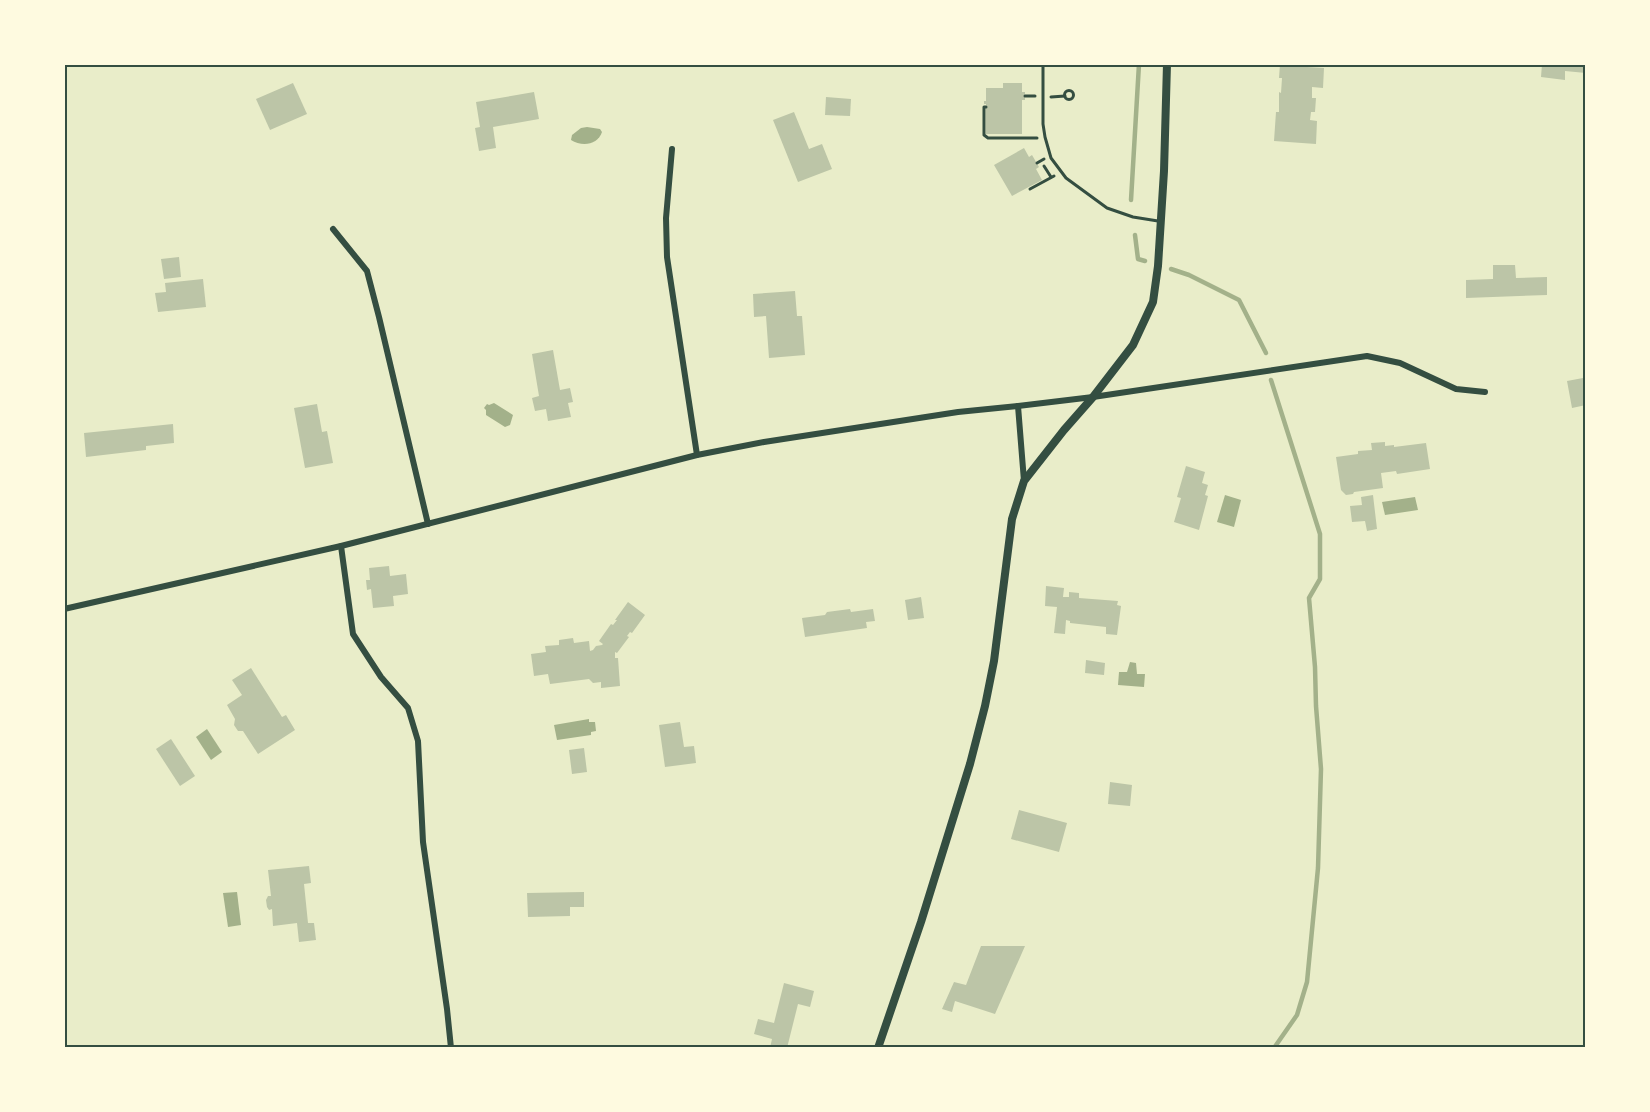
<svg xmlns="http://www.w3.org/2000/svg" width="1650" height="1112" font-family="'Space Grotesk',sans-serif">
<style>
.water{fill:#a3b18a}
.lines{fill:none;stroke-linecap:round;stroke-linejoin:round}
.stream{stroke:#a3b18a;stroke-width:4.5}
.building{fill:#bcc5a7}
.path{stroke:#344e41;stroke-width:3}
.service{stroke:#344e41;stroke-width:3}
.minor{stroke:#344e41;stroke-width:6}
.tertiary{stroke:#344e41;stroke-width:8}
.neatline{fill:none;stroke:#344e41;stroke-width:2}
</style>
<rect width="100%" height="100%" fill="#e9edc9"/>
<g class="water">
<path d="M 587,127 L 600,129 L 602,132 C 598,145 582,147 571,140 L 572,135 L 581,128 Z"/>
<path d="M 494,403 L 513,415 L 510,425 L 505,427 L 486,415 L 486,410 L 484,408 L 487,404 L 489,405 Z"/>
<path d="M 1225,495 L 1241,500 L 1234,527 L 1217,522 Z"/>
<path d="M 1415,497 L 1418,510 L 1385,515 L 1382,502 Z"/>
<path d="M 1130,662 L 1136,663 L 1137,674 L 1145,674 L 1144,687 L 1118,685 L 1119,672 L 1127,672 Z"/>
<path d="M 589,719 L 589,722 L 595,722 L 596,731 L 591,732 L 591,735 L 557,740 L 554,725 Z"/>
<path d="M 207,729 L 222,752 L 211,760 L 196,737 Z"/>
<path d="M 237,892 L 241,925 L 228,927 L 223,893 Z"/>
</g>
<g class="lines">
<g class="stream">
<path d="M 1131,200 L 1139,64"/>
<path d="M 1135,235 L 1138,259 L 1145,261"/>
<path d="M 1171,269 L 1189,275 L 1239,300 L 1266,353"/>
<path d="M 1271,380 L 1320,534 L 1320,579 L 1309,598 L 1315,667 L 1316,706 L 1321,769 L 1318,868 L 1307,982 L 1297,1015 L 1274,1048"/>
</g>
</g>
<g class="building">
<path d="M 1280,64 L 1307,64 L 1307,67 L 1324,68 L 1323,88 L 1312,87 L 1312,98 L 1316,98 L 1315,112 L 1311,112 L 1310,120 L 1317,121 L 1316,144 L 1274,141 L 1276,112 L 1279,112 L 1279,92 L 1281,93 L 1282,78 L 1279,78 Z"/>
<path d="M 1542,64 L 1586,64 L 1586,73 L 1565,71 L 1565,80 L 1541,77 Z"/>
<path d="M 293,83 L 307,114 L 270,130 L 256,99 Z"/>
<path d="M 1003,83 L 1022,83 L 1022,92 L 1025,92 L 1025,100 L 1022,100 L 1022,134 L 986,134 L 986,104 L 984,104 L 984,101 L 986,101 L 986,88 L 1003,88 Z"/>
<path d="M 534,92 L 539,119 L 493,127 L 496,148 L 479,151 L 475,128 L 480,127 L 476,102 Z"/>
<path d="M 826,97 L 851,99 L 850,116 L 825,115 Z"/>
<path d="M 794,112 L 809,149 L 822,144 L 832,169 L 798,182 L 773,120 Z"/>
<path d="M 1024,148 L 1029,157 L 1032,155 L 1039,167 L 1036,169 L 1042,180 L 1012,196 L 994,165 Z"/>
<path d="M 179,257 L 181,277 L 164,279 L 161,259 Z"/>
<path d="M 1493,265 L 1515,265 L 1516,278 L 1547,277 L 1547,295 L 1466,298 L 1466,280 L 1493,279 Z"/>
<path d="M 203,279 L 206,307 L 158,312 L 155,293 L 166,292 L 165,283 Z"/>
<path d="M 795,291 L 797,316 L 802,316 L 805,355 L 769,358 L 766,316 L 754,317 L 753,294 Z"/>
<path d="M 553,350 L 560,390 L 570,388 L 573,402 L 568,403 L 571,417 L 548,421 L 546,409 L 535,411 L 532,398 L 539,396 L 532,354 Z"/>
<path d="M 1583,378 L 1584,381 L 1586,381 L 1586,405 L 1572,408 L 1567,381 Z"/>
<path d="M 317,404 L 322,432 L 327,431 L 333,463 L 305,468 L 294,408 Z"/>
<path d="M 173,424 L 174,443 L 146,446 L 146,450 L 86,457 L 84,433 Z"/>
<path d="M 1385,442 L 1385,446 L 1394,445 L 1394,447 L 1426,443 L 1430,469 L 1397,474 L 1396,471 L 1381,473 L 1383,488 L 1354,492 L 1353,494 L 1346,495 L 1341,490 L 1336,457 L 1358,454 L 1358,451 L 1372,450 L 1371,443 Z"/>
<path d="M 1186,466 L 1205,472 L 1202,483 L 1208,485 L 1205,495 L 1208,496 L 1199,530 L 1174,522 L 1181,498 L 1177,497 Z"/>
<path d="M 1373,495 L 1377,529 L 1367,531 L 1365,521 L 1352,522 L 1350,506 L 1362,505 L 1361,497 Z"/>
<path d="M 389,566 L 390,576 L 406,574 L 408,594 L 393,596 L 394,606 L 373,608 L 371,589 L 367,590 L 366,580 L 370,580 L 369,568 Z"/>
<path d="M 1046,586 L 1064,588 L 1063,597 L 1069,597 L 1069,592 L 1079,593 L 1079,598 L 1118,601 L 1117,605 L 1121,606 L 1117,635 L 1106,634 L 1106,627 L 1070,623 L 1070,621 L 1066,620 L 1065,634 L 1054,633 L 1057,607 L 1045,606 Z"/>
<path d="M 921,597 L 924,618 L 908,620 L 905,600 Z"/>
<path d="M 628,602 L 645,615 L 632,633 L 630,632 L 627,636 L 629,637 L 617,653 L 615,652 L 615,658 L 618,658 L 620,686 L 601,688 L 601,682 L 593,683 L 589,679 L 550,684 L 548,674 L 534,676 L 531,654 L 546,652 L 545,646 L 559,645 L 559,640 L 573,638 L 574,643 L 589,641 L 590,651 L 593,650 L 596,646 L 602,645 L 603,644 L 599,641 L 611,624 L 613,625 L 617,620 L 615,620 Z"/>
<path d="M 850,609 L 851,612 L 873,609 L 875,621 L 866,622 L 867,628 L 805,637 L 802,618 L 825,615 L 827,612 Z"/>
<path d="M 1086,660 L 1105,663 L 1104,675 L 1085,673 Z"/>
<path d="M 251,668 L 282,717 L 286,715 L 295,730 L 258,754 L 243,731 L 238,731 L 234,725 L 235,719 L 227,705 L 242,695 L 232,680 Z"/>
<path d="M 680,722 L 684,747 L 694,746 L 696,763 L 665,767 L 659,725 Z"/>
<path d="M 171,739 L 195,776 L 180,786 L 156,749 Z"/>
<path d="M 584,748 L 587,772 L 572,774 L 569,750 Z"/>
<path d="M 1110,782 L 1132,785 L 1130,806 L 1108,804 Z"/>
<path d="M 1019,810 L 1067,823 L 1059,852 L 1011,839 Z"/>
<path d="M 309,866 L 311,883 L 304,884 L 308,923 L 314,923 L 316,940 L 299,942 L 297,923 L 273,926 L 272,909 L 269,910 L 267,907 L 266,900 L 268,896 L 271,896 L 268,870 Z"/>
<path d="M 584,892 L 584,907 L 570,907 L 570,916 L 528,917 L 527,893 Z"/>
<path d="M 981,946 L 1025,946 L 995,1014 L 955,1001 L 952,1012 L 942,1009 L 954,982 L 966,985 Z"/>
<path d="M 784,983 L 814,991 L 810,1007 L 798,1004 L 787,1048 L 770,1048 L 772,1039 L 754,1034 L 758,1019 L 774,1023 Z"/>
</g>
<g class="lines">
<g class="path">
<circle cx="1069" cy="95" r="4.5"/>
<path d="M 1025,96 L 1035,96"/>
<path d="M 1051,97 L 1065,96"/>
<path d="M 986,107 L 984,107 L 984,135 L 988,138 L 1037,138"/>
<path d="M 1037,163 L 1044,159"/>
<path d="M 1044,166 L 1051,177"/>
<path d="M 1030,189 L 1054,176"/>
</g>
<path class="service" d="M 1043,64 L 1043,124 L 1045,137 L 1051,158 L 1066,178 L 1107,208 L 1133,217 L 1158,221"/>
<g class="minor">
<path d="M 672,149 L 666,218 L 667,257 L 697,455"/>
<path d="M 333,229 L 367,271 L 379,317 L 428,524"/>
<path d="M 1018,406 L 1024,481"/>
<path d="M 341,546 L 353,634 L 381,677 L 408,708 L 418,741 L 423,842 L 447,1009 L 451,1048"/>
<path d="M 64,609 L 341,546 L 697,455 L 764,442 L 958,412 L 1018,406 L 1093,397 L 1367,356 L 1400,363 L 1456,389 L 1485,392"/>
</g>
<path class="tertiary" d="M 878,1048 L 921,922 L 970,764 L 985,706 L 994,661 L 1012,519 L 1024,481 L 1064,430 L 1093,397 L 1133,345 L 1153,302 L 1158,266 L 1164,171 L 1167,64"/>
</g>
<rect width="1650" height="1112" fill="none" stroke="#fefae0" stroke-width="132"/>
<rect x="66" y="66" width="1518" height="980" class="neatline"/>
</svg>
